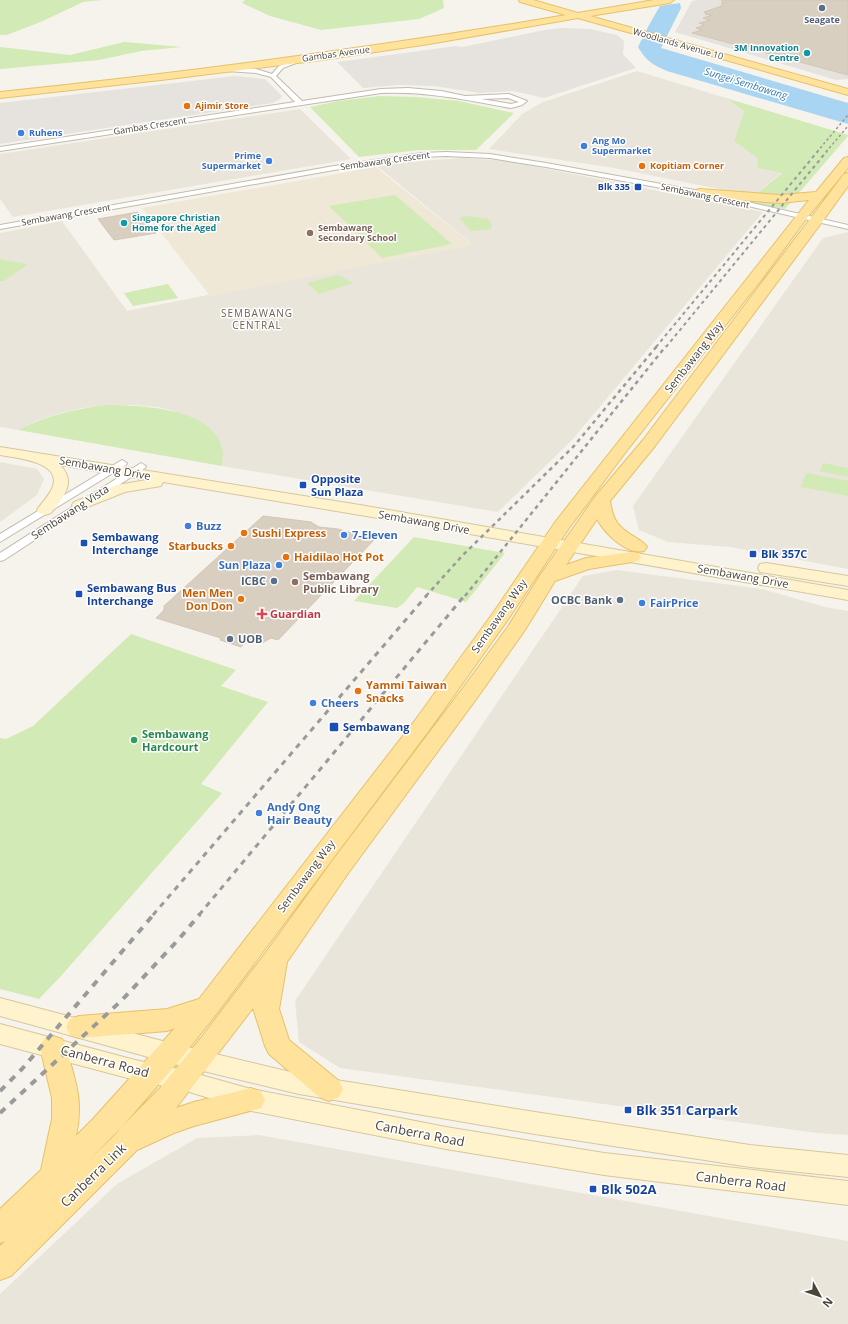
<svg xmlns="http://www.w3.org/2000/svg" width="848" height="1324" font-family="'Open Sans',sans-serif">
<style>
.residential{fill:#eae5da}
.industrial{fill:#e6e2dd}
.education{fill:#efe8d6}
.green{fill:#d2eab5}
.water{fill:#a9d4f2}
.building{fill:#d8cfc1;stroke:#d3c7b4}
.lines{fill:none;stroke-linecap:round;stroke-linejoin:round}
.street-casing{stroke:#c2bbae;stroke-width:2}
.secondary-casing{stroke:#d6c79b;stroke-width:2}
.primary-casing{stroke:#e6c16a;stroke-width:2}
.street{fill:#fff;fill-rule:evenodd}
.secondary{fill:#fff3cd;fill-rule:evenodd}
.primary{fill:#ffe39c;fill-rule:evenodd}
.rail-far4{stroke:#9a9a9a;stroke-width:1.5;stroke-dasharray:2.5 2.5;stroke-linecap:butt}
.rail-far3{stroke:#9a9a9a;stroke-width:2;stroke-dasharray:3.5 3.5;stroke-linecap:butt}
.rail-far2{stroke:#9a9a9a;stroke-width:2.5;stroke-dasharray:4 4;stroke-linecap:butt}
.rail-far1{stroke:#9a9a9a;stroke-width:3;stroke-dasharray:5.5 5.5;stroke-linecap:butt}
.rail{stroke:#9a9a9a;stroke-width:4;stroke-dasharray:7 7;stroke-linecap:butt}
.service-dot{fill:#5c6f8a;stroke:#fff;stroke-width:1.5}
.culture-dot{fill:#0f9aa8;stroke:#fff;stroke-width:1.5}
.food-dot{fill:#e8710a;stroke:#fff;stroke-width:1.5}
.shop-dot{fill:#3f7fe0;stroke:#fff;stroke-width:1.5}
.transit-dot{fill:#1a4fb4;stroke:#fff;stroke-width:1.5}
.education-dot{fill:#8d6e63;stroke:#fff;stroke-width:1.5}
.health-dot{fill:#e0444e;stroke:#fff;stroke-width:1.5}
.leisure-dot{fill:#2e9e5b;stroke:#fff;stroke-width:1.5}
.labels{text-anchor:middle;stroke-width:3;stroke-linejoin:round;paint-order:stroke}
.far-service-label{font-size:9px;font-weight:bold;fill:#4e5e75;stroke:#fff}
.far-street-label{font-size:9px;fill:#4b4439;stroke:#fff}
.far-culture-label{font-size:9px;font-weight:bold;fill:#0d838f;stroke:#fff;text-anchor:end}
.far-food-label{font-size:9px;font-weight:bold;fill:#c56008;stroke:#fff;text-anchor:start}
.far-shop-label{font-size:9px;font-weight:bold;fill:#366cbe;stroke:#fff;text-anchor:start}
.far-transit-label{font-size:9px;font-weight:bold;fill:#164399;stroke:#fff;text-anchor:end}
.far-education-label{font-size:9px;font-weight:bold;fill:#785e54;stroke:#fff;text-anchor:start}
.far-water-label{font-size:10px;font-style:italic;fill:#2e7ab2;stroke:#fff}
.far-neighbourhood-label{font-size:10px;letter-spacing:1px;fill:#6e6250;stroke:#fff}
.street-label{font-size:11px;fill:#4b4439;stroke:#fff}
.transit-label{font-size:11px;font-weight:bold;fill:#164399;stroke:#fff;text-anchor:start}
.shop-label{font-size:11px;font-weight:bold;fill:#366cbe;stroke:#fff;text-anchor:start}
.food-label{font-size:11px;font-weight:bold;fill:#c56008;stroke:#fff;text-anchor:start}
.education-label{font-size:11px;font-weight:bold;fill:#785e54;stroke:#fff;text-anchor:start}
.service-label{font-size:11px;font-weight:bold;fill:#4e5e75;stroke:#fff;text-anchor:end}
.health-label{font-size:11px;font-weight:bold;fill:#be3a42;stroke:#fff;text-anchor:start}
.leisure-label{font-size:11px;font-weight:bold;fill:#27864d;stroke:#fff;text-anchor:start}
.near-street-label{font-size:13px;fill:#4b4439;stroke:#fff}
.near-transit-label{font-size:13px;font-weight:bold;fill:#164399;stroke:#fff;text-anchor:start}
</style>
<rect width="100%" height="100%" fill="#f6f3ec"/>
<g class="residential">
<path d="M 637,71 L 726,98 L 744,111 L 734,141 L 757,158 L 782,172 L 754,196 L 614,168 L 489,149 L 522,114 L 543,102 Z"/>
<path d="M 300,109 L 351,159 L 13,217 L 0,199 L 0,154 Z"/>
<path d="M 463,158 L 508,161 L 763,212 L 572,440 L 498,512 L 222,466 L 223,453 L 174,411 L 157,407 L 134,405 L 105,405 L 83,408 L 60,413 L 34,422 L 18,430 L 0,427 L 0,233 L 62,221 L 127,311 L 471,243 L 377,166 L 404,162 Z"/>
<path d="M 848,232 L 848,569 L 730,547 L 668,542 L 639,530 L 633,506 L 823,238 Z"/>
<path d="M 0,462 L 37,469 L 44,479 L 37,495 L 0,522 Z"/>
<path d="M 617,570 L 762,589 L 825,607 L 848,611 L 848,1135 L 817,1133 L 340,1068 L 299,1042 L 295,1001 L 583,576 Z"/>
<path d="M 259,1135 L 848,1241 L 848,1324 L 0,1324 L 0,1294 L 117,1184 L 197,1138 Z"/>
</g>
<g class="industrial">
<path d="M 698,0 L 848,0 L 848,79 L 836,80 L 675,32 L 692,1 Z"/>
<path d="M 562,28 L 590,29 L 617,35 L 624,41 L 623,54 L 636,68 L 544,98 L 513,91 L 480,93 L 434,86 L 398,85 L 363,88 L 337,62 L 456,46 L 462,47 L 545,30 Z"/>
<path d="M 235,76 L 265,79 L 282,96 L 280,99 L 273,103 L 0,144 L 0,103 Z"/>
</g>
<path class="education" d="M 376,167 L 473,245 L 210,296 L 142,208 Z"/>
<g class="green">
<path d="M 0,0 L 103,0 L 83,2 L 43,21 L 7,35 L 0,35 Z"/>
<path d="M 245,0 L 443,0 L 444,8 L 419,19 L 321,30 L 270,16 L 242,3 Z"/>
<path d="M 124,42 L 182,47 L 141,51 L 99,60 L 0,69 L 0,47 L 70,55 Z"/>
<path d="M 380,96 L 416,97 L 459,101 L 514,113 L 476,150 L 419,150 L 359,157 L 310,107 L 338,101 Z"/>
<path d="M 726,98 L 848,135 L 848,136 L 785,209 L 723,197 L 754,196 L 782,173 L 758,168 L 757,158 L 734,141 L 744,111 Z"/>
<path d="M 395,195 L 452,244 L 382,258 L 329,206 Z"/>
<path d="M 466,216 L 488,219 L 492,224 L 491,229 L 471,231 L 459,218 Z"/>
<path d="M 0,259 L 28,264 L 4,281 L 0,281 Z"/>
<path d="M 338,275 L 353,283 L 319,294 L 307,283 Z"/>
<path d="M 168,284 L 178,298 L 133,306 L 124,293 Z"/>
<path d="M 105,405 C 139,405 218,407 223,453 C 223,457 222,462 222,466 L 18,430 C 46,416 74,409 105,405 Z"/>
<path d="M 823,463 L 848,468 L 848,477 L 820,471 Z"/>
<path d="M 806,473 L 848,481 L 848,496 L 801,487 Z"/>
<path d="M 414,537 L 505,553 L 466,602 L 417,587 L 404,603 L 397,608 L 354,601 Z"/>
<path d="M 131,634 L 236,670 L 221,686 L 268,702 L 201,784 L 222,793 L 61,976 L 39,999 L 0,989 L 0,738 L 6,739 L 33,726 Z"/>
</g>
<path class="water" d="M 680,3 L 681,8 L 661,48 L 848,103 L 848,124 L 667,71 C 652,64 647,62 638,47 L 649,25 L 660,6 Z"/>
<g class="building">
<path d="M 722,0 L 848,0 L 848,75 L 692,33 L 702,30 L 696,28 L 705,25 L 699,23 L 710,20 L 703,18 L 712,15 L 705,14 L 707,13 L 704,12 L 722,6 Z"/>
<path d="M 138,212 L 156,233 L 114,240 L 98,219 Z"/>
<path d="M 263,516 L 311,522 L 319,527 L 338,529 L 374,540 L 278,640 L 271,638 L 262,643 L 245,643 L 241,647 L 220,640 L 221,638 L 156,618 L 164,610 L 164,606 Z"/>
</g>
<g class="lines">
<g class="street-casing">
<g id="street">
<path d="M 301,58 L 306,59 L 283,68 L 276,76 L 302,101 L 381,89 L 408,88 L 441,91 L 465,96 L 509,94 L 527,101 L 522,105 L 511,108 C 467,100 426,91 381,93 L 0,151 L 0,147 L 295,102 L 271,77 L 256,73 L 227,71 L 224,69 L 227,67 L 256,69 L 272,74 L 279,66 ZM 508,98 L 519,102 L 511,104 L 481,99 Z"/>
<path d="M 446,152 L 490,154 L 546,163 L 700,191 L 848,225 L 848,229 L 700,195 L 546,167 L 490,158 L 446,156 L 422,157 L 334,170 L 0,229 L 0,225 L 334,166 L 422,153 Z"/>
<path d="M 122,460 L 127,463 L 126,465 L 0,542 L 0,534 Z"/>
<path d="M 141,463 L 146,466 L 145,468 L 4,560 L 0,561 L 0,553 Z"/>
</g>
</g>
<g class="secondary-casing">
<g id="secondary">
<path d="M 0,447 L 366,506 L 848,590 L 848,600 L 366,516 L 163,482 L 161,486 L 125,492 L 80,510 L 74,508 L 72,505 L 74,502 L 117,485 L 147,480 L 60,465 C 78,483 62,498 51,513 L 45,515 L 39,513 L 37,510 C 42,502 50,495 53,486 C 61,461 15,458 0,455 Z"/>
<path d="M 766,563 L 848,576 L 848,586 L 760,572 L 758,568 L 760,564 Z"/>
<path d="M 0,998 L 170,1043 L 299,1074 L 535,1112 L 750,1145 L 848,1155 L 848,1177 L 750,1167 L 535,1134 L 299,1094 L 170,1063 L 0,1016 Z"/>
<path d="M 0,1024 L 135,1060 L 183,1070 L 251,1089 L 446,1127 L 604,1153 L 848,1181 L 848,1205 L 604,1175 L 446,1149 L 251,1111 L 183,1090 L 135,1080 L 0,1044 Z"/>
</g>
</g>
<g class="primary-casing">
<g id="primary">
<path d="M 519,0 L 533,0 L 578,13 L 654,0 L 674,0 L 670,3 L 590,16 L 848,89 L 848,95 L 578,18 L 429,44 L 322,60 L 161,80 L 0,98 L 0,92 C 189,72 378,47 566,15 L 520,2 Z"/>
<path d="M 848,157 L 848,168 L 806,219 L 762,279 L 625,453 L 569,528 L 507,621 L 430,729 L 217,1013 L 179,1061 L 113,1137 L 89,1160 L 160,1088 L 201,1038 L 267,951 L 333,860 L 463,688 L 507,628 L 539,577 L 595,497 L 643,440 L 844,174 L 848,173 L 848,186 L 822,222 L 655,446 L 610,501 C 613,521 618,527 635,537 C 639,540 644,542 647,547 L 644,551 C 627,555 605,534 597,519 L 566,565 L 586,558 L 632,552 L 638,553 L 641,557 L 638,561 L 589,569 L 555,581 L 525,630 L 477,698 L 349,872 L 287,962 L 279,1009 L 289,1040 L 339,1081 L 343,1089 L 339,1097 L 329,1101 L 319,1097 L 269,1054 L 265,1046 L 253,1008 L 176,1108 L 194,1102 L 251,1088 L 261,1092 L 265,1100 L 261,1108 L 194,1126 L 174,1133 L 137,1150 L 11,1276 L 0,1280 L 0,1246 L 5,1241 L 0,1243 L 0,1209 L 41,1170 L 52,1119 L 52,1098 L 40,1047 L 44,1039 L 53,1036 L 62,1039 L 66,1047 C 75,1081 84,1100 76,1136 L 93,1119 L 175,1028 L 167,1031 L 79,1038 L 70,1035 L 66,1027 L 70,1019 L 79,1016 L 167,1009 L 199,999 L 416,719 L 493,613 L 556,521 L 809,200 L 780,203 L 700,197 L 696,196 L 694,193 L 696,190 L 700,189 L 780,195 L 816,192 L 844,158 Z"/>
</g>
</g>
<use href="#street" class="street"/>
<use href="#secondary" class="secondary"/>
<use href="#primary" class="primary"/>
<g class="rail-far4">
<path d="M 817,152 L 848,115"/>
<path d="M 826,152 L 848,126"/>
</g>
<g class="rail-far3">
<path d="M 656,347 L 818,151"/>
<path d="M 666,347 L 827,151"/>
</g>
<g class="rail-far2">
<path d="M 426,596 L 462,556 L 574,446 L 657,346"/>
<path d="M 465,596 L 666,346"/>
</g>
<g class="rail-far1">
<path d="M 153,915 L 427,595"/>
<path d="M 199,915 L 465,595"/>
</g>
<g class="rail">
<path d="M 0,1091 L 22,1069 L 154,914"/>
<path d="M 0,1113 L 122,1000 L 179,939 L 200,914"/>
</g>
</g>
<g class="service-dot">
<circle cx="822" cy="8" r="4"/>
<circle cx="274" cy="581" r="4"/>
<circle cx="620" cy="600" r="4"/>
<circle cx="230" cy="639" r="4"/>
</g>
<g class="culture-dot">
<circle cx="807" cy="53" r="4"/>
<circle cx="124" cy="223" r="4"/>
</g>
<g class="food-dot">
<circle cx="187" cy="106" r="4"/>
<circle cx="642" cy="166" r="4"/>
<circle cx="244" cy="533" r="4"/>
<circle cx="231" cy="546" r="4"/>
<circle cx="286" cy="557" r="4"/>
<circle cx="241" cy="599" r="4"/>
<circle cx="358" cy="691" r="4"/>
</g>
<g class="shop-dot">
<circle cx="21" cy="133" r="4"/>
<circle cx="584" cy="146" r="4"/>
<circle cx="269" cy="161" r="4"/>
<circle cx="188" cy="526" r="4"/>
<circle cx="344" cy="535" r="4"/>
<circle cx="279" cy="565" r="4"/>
<circle cx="642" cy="603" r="4"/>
<circle cx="313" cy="703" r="4"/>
<circle cx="259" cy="813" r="4"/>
</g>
<g class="transit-dot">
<rect x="634" y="183" width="8" height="8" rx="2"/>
<rect x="299" y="481" width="8" height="8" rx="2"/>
<rect x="80" y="539" width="8" height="8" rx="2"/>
<rect x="749" y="550" width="8" height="8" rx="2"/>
<rect x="75" y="590" width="8" height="8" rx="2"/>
<rect x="329" y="722" width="10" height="10" rx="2"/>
<rect x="624" y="1106" width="8" height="8" rx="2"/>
<rect x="589" y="1185" width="8" height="8" rx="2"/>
</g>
<g class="education-dot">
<circle cx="310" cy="233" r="4"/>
<circle cx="295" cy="582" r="4"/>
</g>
<path class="health-dot" d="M260 608h4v4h4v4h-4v4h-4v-4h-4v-4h4z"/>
<circle class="leisure-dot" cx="134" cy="740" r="4"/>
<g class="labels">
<g class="far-service-label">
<text x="822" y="23">Seagate</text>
</g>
<g class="far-street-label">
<text transform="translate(678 44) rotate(16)" y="3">Woodlands Avenue 10</text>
<text transform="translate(336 54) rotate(-8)" y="3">Gambas Avenue</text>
<text transform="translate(150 126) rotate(-9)" y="3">Gambas Crescent</text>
<text transform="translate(385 161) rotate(-8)" y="3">Sembawang Crescent</text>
<text transform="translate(705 196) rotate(12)" y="3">Sembawang Crescent</text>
<text transform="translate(66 215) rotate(-10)" y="3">Sembawang Crescent</text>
</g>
<g class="far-culture-label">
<text x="799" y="51">3M Innovation<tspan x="799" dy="10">Centre</tspan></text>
<text x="132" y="221" text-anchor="start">Singapore Christian<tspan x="132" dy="10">Home for the Aged</tspan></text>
</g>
<g class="far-food-label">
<text x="195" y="109">Ajimir Store</text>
<text x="650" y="169">Kopitiam Corner</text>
</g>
<g class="far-shop-label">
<text x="29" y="136">Ruhens</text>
<text x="592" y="144">Ang Mo<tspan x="592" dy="10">Supermarket</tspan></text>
<text x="261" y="159" text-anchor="end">Prime<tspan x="261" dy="10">Supermarket</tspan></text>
</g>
<g class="far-transit-label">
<text x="630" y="190">Blk 335</text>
</g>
<g class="far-education-label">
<text x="318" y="231">Sembawang<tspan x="318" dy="10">Secondary School</tspan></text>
</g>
<g class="far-water-label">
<text transform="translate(746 83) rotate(17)" y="4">Sungei Sembawang</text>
</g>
<g class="far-neighbourhood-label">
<text x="257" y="317">SEMBAWANG<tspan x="257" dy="12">CENTRAL</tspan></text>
</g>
<g class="street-label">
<text transform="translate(694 357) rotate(-52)" y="4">Sembawang Way</text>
<text transform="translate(105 468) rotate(10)" y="4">Sembawang Drive</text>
<text transform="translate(70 512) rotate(-33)" y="4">Sembawang Vista</text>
<text transform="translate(424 522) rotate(10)" y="4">Sembawang Drive</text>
<text transform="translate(743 576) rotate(10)" y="4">Sembawang Drive</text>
<text transform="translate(499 616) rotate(-55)" y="4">Sembawang Way</text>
<text transform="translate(306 876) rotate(-53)" y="4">Sembawang Way</text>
</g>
<g class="transit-label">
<text x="311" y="483">Opposite<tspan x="311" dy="13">Sun Plaza</tspan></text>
<text x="92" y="541">Sembawang<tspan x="92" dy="13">Interchange</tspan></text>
<text x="761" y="558">Blk 357C</text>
<text x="87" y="592">Sembawang Bus<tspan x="87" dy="13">Interchange</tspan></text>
<text x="343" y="731">Sembawang</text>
</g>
<g class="shop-label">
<text x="196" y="530">Buzz</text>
<text x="352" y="539">7-Eleven</text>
<text x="271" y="569" text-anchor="end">Sun Plaza</text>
<text x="650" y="607">FairPrice</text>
<text x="321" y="707">Cheers</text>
<text x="267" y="811">Andy Ong<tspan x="267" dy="13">Hair Beauty</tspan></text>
</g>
<g class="food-label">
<text x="252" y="537">Sushi Express</text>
<text x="223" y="550" text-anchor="end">Starbucks</text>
<text x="294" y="561">Haidilao Hot Pot</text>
<text x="233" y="597" text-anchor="end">Men Men<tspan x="233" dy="13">Don Don</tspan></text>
<text x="366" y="689">Yammi Taiwan<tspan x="366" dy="13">Snacks</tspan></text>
</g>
<g class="education-label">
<text x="303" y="580">Sembawang<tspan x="303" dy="13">Public Library</tspan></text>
</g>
<g class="service-label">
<text x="266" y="585">ICBC</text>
<text x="612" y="604">OCBC Bank</text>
<text x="238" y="643" text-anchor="start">UOB</text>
</g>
<g class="health-label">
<text x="270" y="618">Guardian</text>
</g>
<g class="leisure-label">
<text x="142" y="738">Sembawang<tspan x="142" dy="13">Hardcourt</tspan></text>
</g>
<g class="near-street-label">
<text transform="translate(105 1061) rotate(15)" y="5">Canberra Road</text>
<text transform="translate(420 1133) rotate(11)" y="5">Canberra Road</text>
<text transform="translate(93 1175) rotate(-44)" y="5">Canberra Link</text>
<text transform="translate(741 1181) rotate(7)" y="5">Canberra Road</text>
</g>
<g class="near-transit-label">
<text x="636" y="1115">Blk 351 Carpark</text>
<text x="601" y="1194">Blk 502A</text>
</g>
</g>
<g transform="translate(820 1296) rotate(130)" stroke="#ffffff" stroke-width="3" paint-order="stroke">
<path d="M0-3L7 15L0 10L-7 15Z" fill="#4b4439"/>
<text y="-6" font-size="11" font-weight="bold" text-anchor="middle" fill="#4b4439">N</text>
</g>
</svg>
